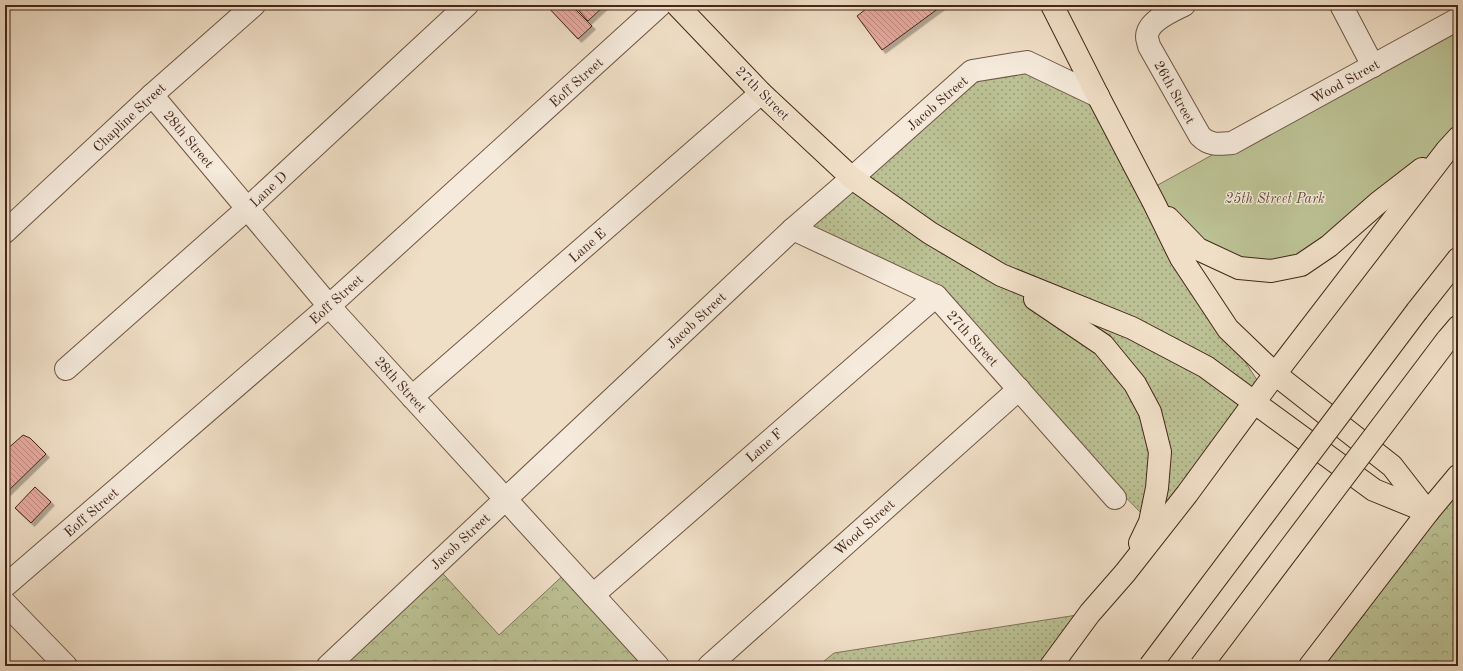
<svg xmlns="http://www.w3.org/2000/svg" width="1463" height="671" font-family="'Old Standard TT',serif">
<style>
.grass{fill:url(#grass-dots);stroke:#807456}
.forest{fill:url(#forest-crowns);stroke:#807456}
.park{fill:#bbc194;stroke:#807456}
.building{fill:url(#building-back-hatch);stroke:#442719;filter:url(#shadow)}
.lines{fill:none;stroke-linecap:round;stroke-linejoin:round}
.minor-casing{stroke:#6f5544;stroke-width:24}
.major-casing{stroke:#442719;stroke-width:24}
.highway-casing{stroke:#442719;stroke-width:24}
.minor{stroke:#f5eadb;stroke-width:22}
.major{stroke:#f0dfc7;stroke-width:22}
.highway{stroke:#f0dfc7;stroke-width:22}
.highway-bridge-casing{stroke:#442719;stroke-width:24;stroke-linecap:butt}
.highway-bridge{stroke:#f0dfc7;stroke-width:22}
.labels{text-anchor:middle;stroke-width:3;stroke-linejoin:round;paint-order:stroke}
.street-label{font-size:14px;fill:#442719;stroke:#f5eadb}
.park-label{font-size:14px;font-style:italic;fill:#624e38;stroke:#f5eadb}
</style>
<defs>
<pattern id="grass-dots" width="8" height="8" patternUnits="userSpaceOnUse"><rect width="8" height="8" fill="#bbc194"/><path d="M2 2h.1M6 6h.1" fill="none" stroke="#9a9d78" stroke-width="1.8" stroke-linecap="round"/></pattern>
<pattern id="forest-crowns" width="20" height="18" patternUnits="userSpaceOnUse"><rect width="20" height="18" fill="#bbc194"/><path d="M2 6a3 3 0 1 1 6 0M12 15a3 3 0 1 1 6 0" fill="none" stroke="#9a9d78"/></pattern>
<pattern id="building-back-hatch" width="6" height="6" patternUnits="userSpaceOnUse"><rect width="6" height="6" fill="#e8aba1"/><path d="M-1 5l2 2M0 0l6 6M5-1l2 2" fill="none" stroke="#be8b82"/></pattern>
<filter id="shadow"><feDropShadow dx="3.5" dy="3.5" stdDeviation="0" flood-color="#0004"/></filter>
</defs>
<rect width="100%" height="100%" fill="#f0dfc7"/>
<filter id="stains"><feTurbulence type="fractalNoise" baseFrequency=".005" numOctaves="4"/><feColorMatrix values="0 0 0 0 .2 0 0 0 0 .09 0 0 0 0 .02 0 0 0 .5 -.17"/></filter>
<radialGradient id="worn" r=".72"><stop offset=".6" stop-color="#630" stop-opacity="0"/><stop offset="1" stop-color="#630" stop-opacity=".3"/></radialGradient>
<g class="grass">
<path d="M 1027,62 L 1098,96 L 1225,331 L 1259,383 L 1187,494 L 1150,522 L 1019,389 L 936,296 L 793,229 L 972,71 Z"/>
<path d="M 1090,613 L 1051,666 L 818,666 L 834,653 Z"/>
</g>
<g class="forest">
<path d="M 1458,472 L 1458,666 L 1310,666 Z"/>
<path d="M 435,565 L 499,635 L 570,569 L 658,666 L 354,666 L 332,662 Z"/>
</g>
<path class="park" d="M 1458,19 L 1458,138 L 1301,265 L 1239,268 L 1154,203 L 1147,191 Z"/>
<g class="building">
<path d="M 546,5 L 571,5 L 592,26 L 578,39 Z"/>
<path d="M 574,5 L 605,5 L 588,21 Z"/>
<path d="M 871,5 L 943,5 L 882,50 L 857,16 Z"/>
<path d="M 23,435 L 30,438 L 46,454 L 5,494 L 5,451 Z"/>
<path d="M 35,487 L 51,502 L 31,523 L 15,508 Z"/>
</g>
<g class="lines">
<g class="minor-casing">
<g id="minor">
<path d="M 1184,5 C 1172,11 1147,21 1147,37 C 1147,40 1149,44 1149,46 L 1200,136 C 1210,146 1219,144 1232,143 L 1458,19"/>
<path d="M 1341,5 L 1373,66"/>
<path d="M 152,95 L 329,306 L 658,666"/>
<path d="M 793,229 L 936,296 L 1115,498"/>
<path d="M 5,232 L 152,95 L 254,5"/>
<path d="M 66,369 L 248,208 L 467,5"/>
<path d="M 412,397 L 761,93"/>
<path d="M 5,586 L 329,306 L 660,5"/>
<path d="M 593,595 L 936,296"/>
<path d="M 5,603 L 66,666"/>
<path d="M 328,666 L 793,229 L 852,178 L 972,71 L 1027,62 L 1098,96"/>
<path d="M 709,666 L 1019,389"/>
</g>
</g>
<g class="major-casing">
<g id="major">
<path d="M 677,5 L 761,93 L 852,178"/>
<path d="M 1052,5 L 1098,96"/>
</g>
</g>
<g class="highway-casing">
<g id="highway">
<path d="M 1098,96 L 1154,203 L 1181,258 L 1228,329 L 1275,374 L 1392,466 L 1427,511"/>
<path d="M 852,178 L 930,233 L 1001,275 L 1132,328 L 1206,367 L 1374,490 L 1428,512"/>
<path d="M 1168,218 L 1198,249 L 1239,268 L 1271,271 L 1301,265 L 1329,246 L 1378,203 L 1422,169"/>
<path d="M 1035,299 L 1103,345 L 1135,384 L 1150,412 L 1160,452 L 1157,488 L 1150,522 L 1140,543"/>
<path d="M 1417,311 L 1458,259"/>
<path d="M 1447,340 L 1458,327"/>
<path d="M 1051,666 L 1090,613 L 1125,573 L 1187,494 L 1275,374 L 1447,150 L 1458,138"/>
<path d="M 1310,666 L 1428,512 L 1458,476"/>
</g>
</g>
<use href="#minor" class="minor"/>
<use href="#major" class="major"/>
<use href="#highway" class="highway"/>
<g class="highway-bridge-casing">
<g id="highway-bridge">
<path d="M 1150,666 L 1417,311"/>
<path d="M 1201,666 L 1447,340"/>
</g>
</g>
<use href="#highway-bridge" class="highway-bridge"/>
</g>
<g class="labels">
<g class="street-label">
<text transform="translate(1345 81) rotate(-29)" y="5">Wood Street</text>
<text transform="translate(576 82) rotate(-42)" y="5">Eoff Street</text>
<text transform="translate(1175 92) rotate(61)" y="5">26th Street</text>
<text transform="translate(763 93) rotate(45)" y="5">27th Street</text>
<text transform="translate(937 103) rotate(-41)" y="5">Jacob Street</text>
<text transform="translate(129 117) rotate(-43)" y="5">Chapline Street</text>
<text transform="translate(189 139) rotate(50)" y="5">28th Street</text>
<text transform="translate(268 189) rotate(-43)" y="5">Lane D</text>
<text transform="translate(587 245) rotate(-41)" y="5">Lane E</text>
<text transform="translate(336 299) rotate(-42)" y="5">Eoff Street</text>
<text transform="translate(696 320) rotate(-43)" y="5">Jacob Street</text>
<text transform="translate(973 338) rotate(48)" y="5">27th Street</text>
<text transform="translate(401 384) rotate(48)" y="5">28th Street</text>
<text transform="translate(764 445) rotate(-41)" y="5">Lane F</text>
<text transform="translate(91 512) rotate(-41)" y="5">Eoff Street</text>
<text transform="translate(864 527) rotate(-42)" y="5">Wood Street</text>
<text transform="translate(460 541) rotate(-43)" y="5">Jacob Street</text>
</g>
<g class="park-label">
<text x="1275" y="203">25th Street Park</text>
</g>
</g>
<rect width="1463" height="671" fill="none" stroke="#f0dfc7" stroke-width="20"/>
<rect x="6" y="6" width="1451" height="659" fill="none" stroke="#442719" stroke-width="2"/>
<rect x="10" y="10" width="1443" height="651" fill="none" stroke="#442719"/>
<rect width="100%" height="100%" filter="url(#stains)"/>
<rect width="100%" height="100%" fill="url(#worn)"/>
</svg>
